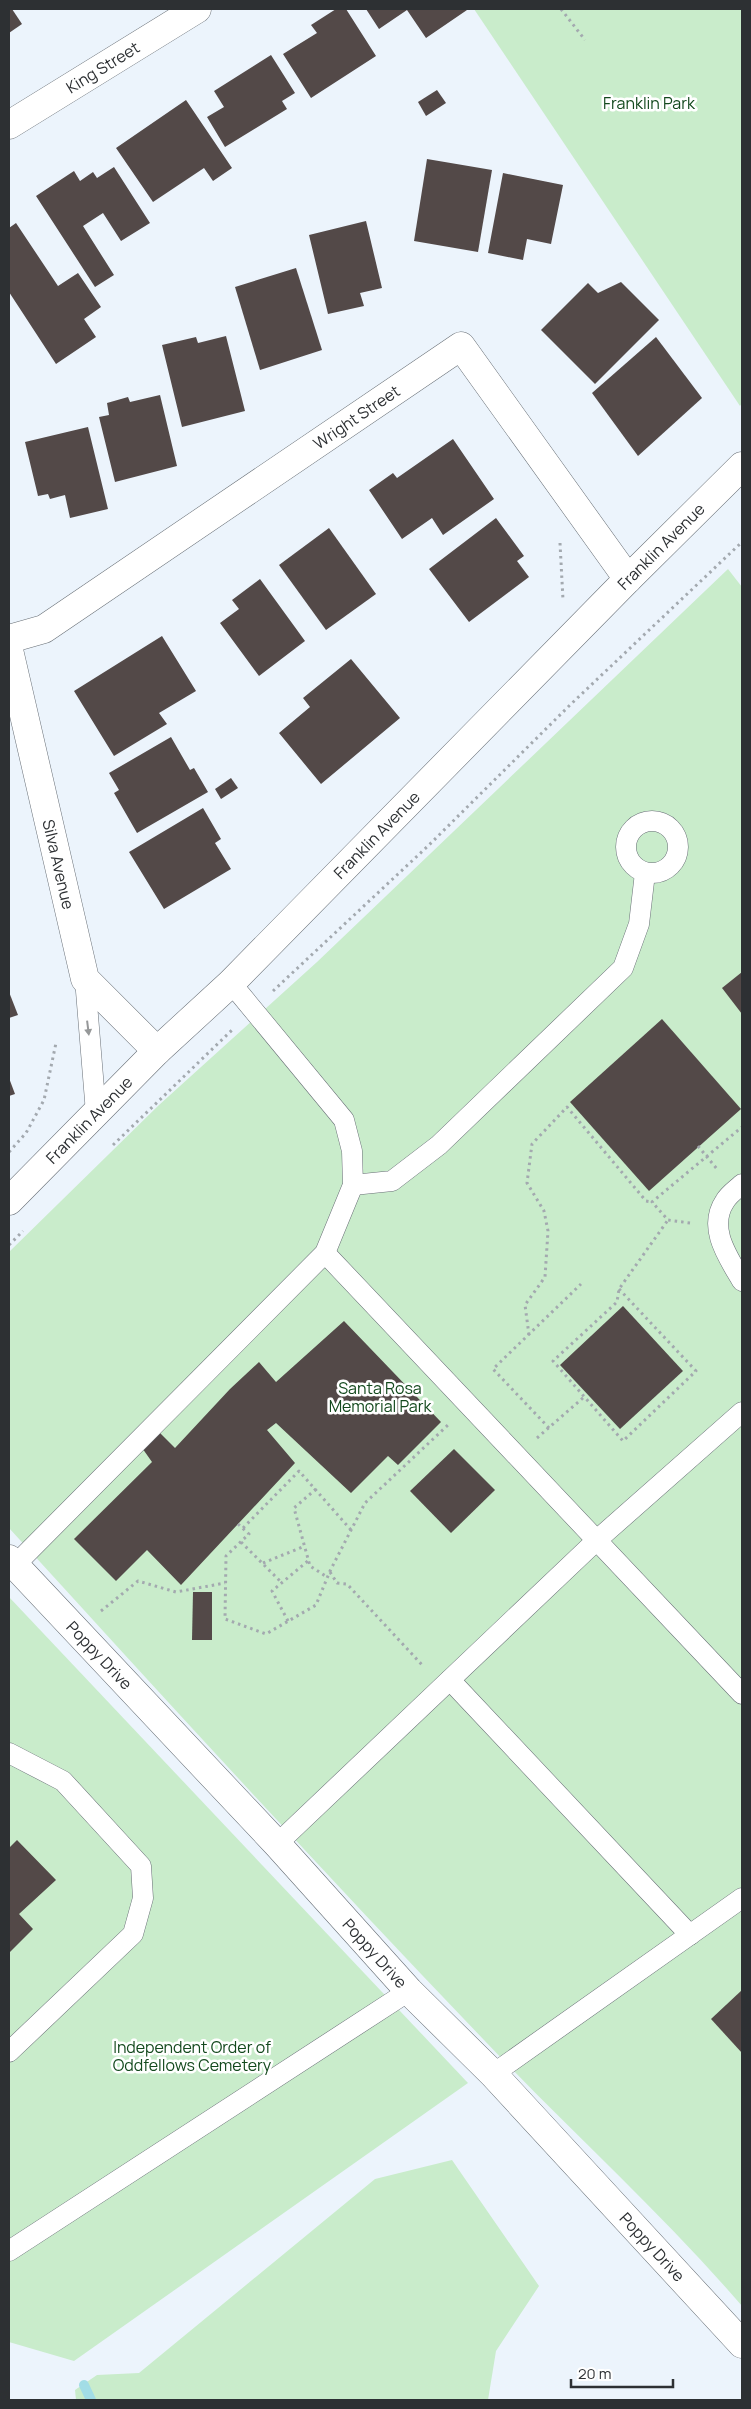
<svg xmlns="http://www.w3.org/2000/svg" width="751" height="2409" font-family="Manrope,sans-serif">
<style>
.green{fill:#c9eccb}
.lines{fill:none;stroke-linecap:round;stroke-linejoin:round}
.stream{stroke:#a2dde6;stroke-width:10}
.building{fill:#534948}
.service-casing{stroke:#686f76;stroke-width:21}
.minor-casing{stroke:#686f76;stroke-width:29}
.tertiary-casing{stroke:#686f76;stroke-width:29}
.secondary-casing{stroke:#686f76;stroke-width:29}
.path{stroke:#a3a9af;stroke-width:3;stroke-dasharray:2.5 4;stroke-linecap:butt}
.service{stroke:#fff;stroke-width:20}
.minor{stroke:#fff;stroke-width:28}
.tertiary{stroke:#fff;stroke-width:28}
.secondary{stroke:#fff;stroke-width:28}
.oneway{fill:#969899}
.labels{text-anchor:middle;stroke-width:5;stroke-linejoin:round;paint-order:stroke}
.street-label{font-size:16px;fill:#2d3033;stroke:#fff}
.park-label{font-size:16px;fill:#13491d;stroke:#fff}
</style>
<rect width="100%" height="100%" fill="#ecf4fc"/>
<g class="green">
<path d="M 474,9 L 742,9 L 742,403 L 740,406 Z"/>
<path d="M 728,569 L 742,587 L 742,2306 C 662,2213 569,2130 484,2040 C 323,1872 166,1700 9,1528 L 9,1252 L 159,1105 L 317,962 Z"/>
<path d="M 9,1597 L 468,2083 L 74,2361 L 9,2342 Z"/>
<path d="M 452,2160 L 539,2286 L 496,2351 L 488,2400 L 76,2400 L 75,2390 L 97,2375 L 139,2373 L 375,2179 Z"/>
</g>
<g class="lines">
<path class="stream" d="M 84,2385 L 91,2400"/>
</g>
<g class="building">
<path d="M 9,9 L 12,9 L 22,24 L 9,33 Z"/>
<path d="M 336,9 L 346,9 L 376,56 L 311,98 L 283,54 L 317,33 L 311,25 Z"/>
<path d="M 366,9 L 466,9 L 467,10 L 426,38 L 407,10 L 379,29 Z"/>
<path d="M 271,55 L 295,93 L 282,101 L 287,109 L 225,147 L 207,117 L 224,107 L 214,91 Z"/>
<path d="M 437,90 L 446,103 L 426,116 L 418,102 Z"/>
<path d="M 186,100 L 232,168 L 213,181 L 204,168 L 153,202 L 116,148 Z"/>
<path d="M 427,159 L 492,170 L 478,252 L 414,241 Z"/>
<path d="M 114,167 L 150,223 L 121,241 L 103,213 L 83,226 L 114,275 L 95,287 L 36,196 L 74,171 L 80,181 L 93,172 L 97,178 Z"/>
<path d="M 503,173 L 563,185 L 551,244 L 527,239 L 523,260 L 488,253 Z"/>
<path d="M 366,221 L 382,288 L 360,293 L 364,306 L 328,314 L 309,235 Z"/>
<path d="M 16,223 L 58,286 L 78,273 L 101,307 L 84,319 L 96,337 L 56,364 L 9,292 L 9,228 Z"/>
<path d="M 296,268 L 322,350 L 260,370 L 235,287 Z"/>
<path d="M 621,282 L 659,320 L 595,384 L 541,330 L 588,283 L 598,293 Z"/>
<path d="M 226,336 L 245,411 L 182,427 L 162,345 L 196,337 L 198,343 Z"/>
<path d="M 656,337 L 702,398 L 638,456 L 592,393 Z"/>
<path d="M 160,395 L 177,466 L 115,482 L 99,417 L 109,415 L 107,403 L 128,397 L 130,402 Z"/>
<path d="M 88,427 L 108,509 L 70,518 L 65,495 L 50,499 L 48,494 L 38,496 L 25,442 Z"/>
<path d="M 453,439 L 494,499 L 443,535 L 432,518 L 402,539 L 369,490 L 393,473 L 397,478 Z"/>
<path d="M 496,518 L 524,556 L 517,561 L 529,577 L 469,622 L 429,569 Z"/>
<path d="M 329,528 L 376,594 L 326,630 L 279,565 Z"/>
<path d="M 260,579 L 305,641 L 259,676 L 220,623 L 239,609 L 232,600 Z"/>
<path d="M 162,636 L 196,691 L 159,713 L 167,724 L 114,756 L 74,691 Z"/>
<path d="M 351,659 L 400,718 L 321,784 L 279,733 L 310,707 L 303,698 Z"/>
<path d="M 171,737 L 190,770 L 194,768 L 208,792 L 137,833 L 114,793 L 119,790 L 109,773 Z"/>
<path d="M 231,778 L 238,788 L 221,799 L 215,789 Z"/>
<path d="M 203,808 L 221,839 L 215,843 L 231,869 L 164,909 L 129,852 Z"/>
<path d="M 742,972 L 742,1014 L 722,988 Z"/>
<path d="M 9,992 L 18,1015 L 9,1018 Z"/>
<path d="M 662,1019 L 741,1109 L 649,1191 L 570,1102 Z"/>
<path d="M 9,1078 L 15,1094 L 9,1096 Z"/>
<path d="M 623,1306 L 683,1371 L 620,1429 L 560,1365 Z"/>
<path d="M 344,1321 L 441,1422 L 398,1465 L 388,1456 L 351,1493 L 276,1423 L 267,1430 L 295,1463 L 181,1585 L 147,1550 L 116,1581 L 74,1539 L 152,1462 L 140,1445 L 156,1429 L 175,1448 L 230,1389 L 259,1362 L 276,1382 Z"/>
<path d="M 454,1449 L 495,1490 L 451,1533 L 410,1491 Z"/>
<path d="M 193,1592 L 212,1592 L 212,1640 L 192,1640 Z"/>
<path d="M 17,1840 L 56,1880 L 19,1914 L 33,1929 L 9,1953 L 9,1848 Z"/>
<path d="M 742,1990 L 742,2053 L 711,2019 Z"/>
</g>
<g class="lines">
<g class="service-casing">
<g id="service">
<circle cx="652" cy="847" r="26"/>
<path d="M 85,979 L 96,1113"/>
<path d="M 742,1184 C 737,1189 729,1194 725,1201 C 707,1228 728,1257 742,1281"/>
<path d="M 353,1185 L 392,1181 L 439,1145 L 623,968 L 639,924 L 645,873"/>
<path d="M 325,1253 L 742,1694"/>
<path d="M 15,1565 L 325,1253 L 353,1185 L 352,1151 L 344,1120 L 231,983"/>
<path d="M 450,1680 L 690,1935"/>
<path d="M 9,1753 L 63,1781 L 141,1866 L 143,1898 L 133,1934 L 9,2052"/>
<path d="M 277,1844 L 597,1540 L 742,1412"/>
<path d="M 493,2074 L 742,1898"/>
<path d="M 9,2251 L 409,1991"/>
</g>
</g>
<g class="minor-casing">
<g id="minor">
<path id="s1" d="M 9,125 L 197,9"/>
<path id="s2" d="M 9,639 L 44,629 L 461,346 L 628,579"/>
<path id="s3" d="M 9,1559 L 277,1844 L 409,1991 L 493,2074 L 742,2344"/>
</g>
</g>
<g class="tertiary-casing">
<g id="tertiary">
<path id="s4" d="M 9,650 L 85,979 L 157,1051"/>
</g>
</g>
<g class="secondary-casing">
<g id="secondary">
<path id="s5" d="M 9,1201 L 157,1051 L 231,983 L 628,579 L 742,466"/>
</g>
</g>
<g class="path">
<path d="M 561,9 L 585,40"/>
<path d="M 560,543 L 563,600"/>
<path d="M 273,991 L 429,845 L 570,705 L 742,542"/>
<path d="M 113,1145 L 232,1030"/>
<path d="M 698,1146 L 717,1169"/>
<path d="M 9,1152 L 26,1133 L 44,1100 L 56,1043"/>
<path d="M 690,1223 L 668,1220 L 652,1202 L 742,1127"/>
<path d="M 9,1245 L 23,1231"/>
<path d="M 619,1289 L 696,1371 L 623,1441 L 553,1361 L 617,1302 L 619,1289 L 668,1220"/>
<path d="M 529,1335 L 525,1305 L 545,1277 L 548,1231 L 544,1211 L 527,1183 L 532,1144 L 567,1107 L 646,1201 L 652,1202"/>
<path d="M 549,1428 L 493,1369 L 581,1284"/>
<path d="M 537,1438 L 584,1397"/>
<path d="M 316,1489 L 294,1508 L 310,1566 L 327,1577"/>
<path d="M 238,1524 L 249,1534 L 226,1556 L 225,1619 L 266,1634 L 316,1605 L 330,1571 L 365,1503 L 448,1425"/>
<path d="M 243,1528 L 299,1471 L 351,1530"/>
<path d="M 241,1542 L 282,1583"/>
<path d="M 263,1563 L 305,1546"/>
<path d="M 330,1572 L 337,1583 L 347,1584 L 424,1667"/>
<path d="M 101,1611 L 138,1581 L 176,1592 L 225,1583"/>
<path d="M 288,1621 L 272,1591 L 309,1560"/>
</g>
<use href="#service" class="service"/>
<use href="#minor" class="minor"/>
<use href="#tertiary" class="tertiary"/>
<use href="#secondary" class="secondary"/>
</g>
<defs><path id="oneway-solid" d="M-6-.8H1V-3.2L6.5 0L1 3.2V.8H-6Z" transform="scale(1.25)"/></defs>
<use class="oneway" href="#oneway-solid" transform="translate(88 1028) rotate(83)"/>
<g class="labels">
<g class="street-label">
<text dy="6" stroke="none"><textPath href="#s1" startOffset="110">King Street</textPath></text>
<text dy="6" stroke="none"><textPath href="#s2" startOffset="414">Wright Street</textPath></text>
<text dy="6" stroke="none"><textPath href="#s5" startOffset="924">Franklin Avenue</textPath></text>
<text dy="6" stroke="none"><textPath href="#s5" startOffset="519">Franklin Avenue</textPath></text>
<text dy="6" stroke="none"><textPath href="#s4" startOffset="220">Silva Avenue</textPath></text>
<text dy="6" stroke="none"><textPath href="#s5" startOffset="114">Franklin Avenue</textPath></text>
<text dy="6" stroke="none"><textPath href="#s3" startOffset="132">Poppy Drive</textPath></text>
<text dy="6" stroke="none"><textPath href="#s3" startOffset="538">Poppy Drive</textPath></text>
<text dy="6" stroke="none"><textPath href="#s3" startOffset="942">Poppy Drive</textPath></text>
</g>
<g class="park-label">
<text x="649" y="109">Franklin Park</text>
<text x="380" y="1394">Santa Rosa<tspan x="380" dy="18">Memorial Park</tspan></text>
<text x="192" y="2053">Independent Order of<tspan x="192" dy="18">Oddfellows Cemetery</tspan></text>
</g>
</g>
<rect width="751" height="2409" fill="none" stroke="#2d3033" stroke-width="20"/>
<path d="M571 2379v8h102v-8" fill="none" stroke="#2d3033" stroke-width="2.5"/>
<text x="578" y="2379" font-size="15" fill="#2d3033" stroke="#ffffff" stroke-width="4" paint-order="stroke">20 m</text>
</svg>
